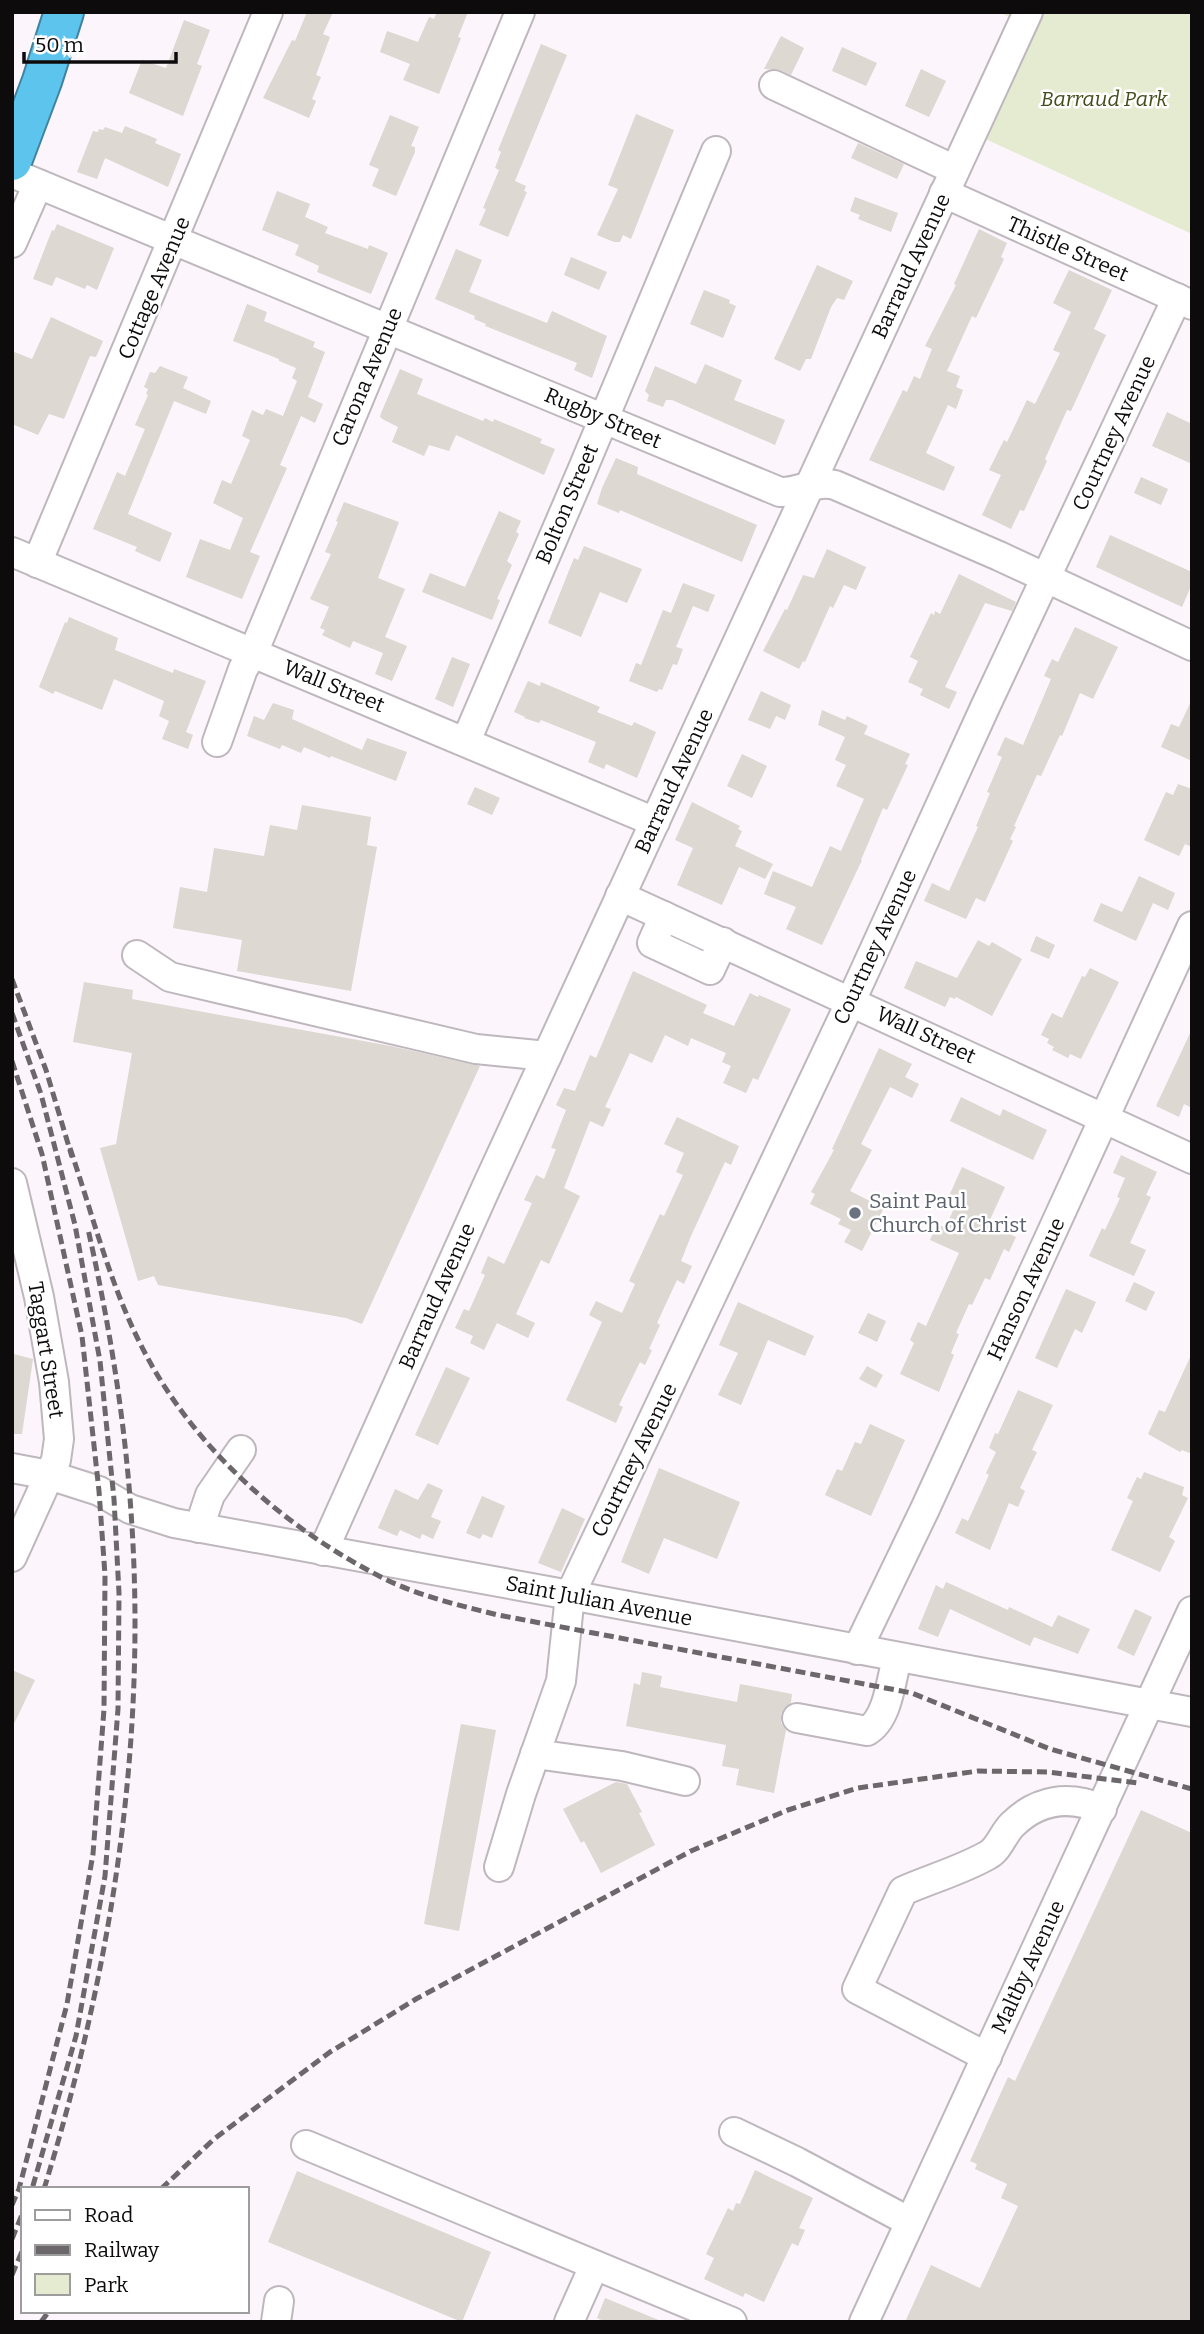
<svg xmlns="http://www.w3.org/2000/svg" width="1204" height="2334" font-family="Bitter,serif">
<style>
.green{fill:#e5ebd1}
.building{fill:#ddd8d1}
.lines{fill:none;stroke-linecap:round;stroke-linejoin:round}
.minor-casing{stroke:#beb7bd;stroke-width:32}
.highway-casing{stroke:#41839f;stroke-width:42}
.minor{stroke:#fff;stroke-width:28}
.highway{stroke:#5dc4ee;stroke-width:38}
.rail{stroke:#6b676a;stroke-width:5;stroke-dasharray:10 5;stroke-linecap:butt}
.worship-dot{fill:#6b7280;stroke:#fff;stroke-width:2.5}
.labels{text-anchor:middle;stroke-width:5;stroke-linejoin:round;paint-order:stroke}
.park-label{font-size:21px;font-style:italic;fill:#454d1c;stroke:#fff}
.street-label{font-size:21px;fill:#0d0b0c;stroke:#fff}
.worship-label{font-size:21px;fill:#5b616d;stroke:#fff;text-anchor:start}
</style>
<rect width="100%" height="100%" fill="#fcf5fb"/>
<path class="green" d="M 999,12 L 1192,12 L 1192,234 L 981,137 L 1031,27 Z"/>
<g class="building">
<path d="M 307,12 L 333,12 L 323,34 L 330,37 L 316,75 L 321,77 L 312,99 L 316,101 L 309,118 L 263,98 L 292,40 L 295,41 Z"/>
<path d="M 437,12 L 468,12 L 458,37 L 461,38 L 439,94 L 403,80 L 410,64 L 380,52 L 387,31 L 418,42 L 429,17 L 434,19 Z"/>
<path d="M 184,20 L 210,30 L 197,64 L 202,66 L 183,116 L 129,93 L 142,60 L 166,68 Z"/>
<path d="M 781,36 L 804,48 L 791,75 L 780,70 L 764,69 Z"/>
<path d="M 541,44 L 567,55 L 515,181 L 526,186 L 524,191 L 527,192 L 508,237 L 479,225 L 486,209 L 483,208 L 499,170 L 495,168 L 501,152 L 498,150 Z"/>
<path d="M 842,47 L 877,63 L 866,86 L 832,71 Z"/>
<path d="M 921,69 L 946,81 L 929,117 L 905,106 Z"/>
<path d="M 636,114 L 674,130 L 631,239 L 623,235 L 620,242 L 614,242 L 597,235 L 618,189 L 608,185 Z"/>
<path d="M 390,115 L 419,127 L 411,146 L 415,147 L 415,152 L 396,196 L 372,186 L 379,169 L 369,165 Z"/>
<path d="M 125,126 L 157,139 L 155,143 L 181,154 L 168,187 L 105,158 L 97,179 L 77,172 L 93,131 L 98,132 L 99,129 L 103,130 L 105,127 L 122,133 Z"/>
<path d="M 858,143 L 904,164 L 897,179 L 851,158 Z"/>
<path d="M 277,191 L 310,204 L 305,217 L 328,227 L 325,233 L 368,249 L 369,245 L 388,253 L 371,294 L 317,272 L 319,266 L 295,255 L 299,245 L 262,230 Z"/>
<path d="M 855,197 L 898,213 L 891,232 L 858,219 L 860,215 L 850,211 Z"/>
<path d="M 57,224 L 114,248 L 97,290 L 87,285 L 85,289 L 56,277 L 52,286 L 33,279 L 52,230 L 54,231 Z"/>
<path d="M 979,229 L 1007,243 L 1001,257 L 1004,259 L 976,318 L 972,316 L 947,371 L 960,376 L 956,387 L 963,390 L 956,409 L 948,405 L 926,453 L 955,467 L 944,491 L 869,460 L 903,390 L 907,392 L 914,376 L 920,379 L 932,349 L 925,346 L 956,285 L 954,284 Z"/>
<path d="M 456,249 L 482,260 L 469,292 L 547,323 L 552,311 L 607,336 L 592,378 L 574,370 L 577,363 L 488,327 L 485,326 L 486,324 L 474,319 L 475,316 L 435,299 Z"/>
<path d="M 571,257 L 607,272 L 599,290 L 564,275 Z"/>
<path d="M 817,265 L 853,281 L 844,300 L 837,298 L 831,307 L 811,359 L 806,359 L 800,371 L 774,359 Z"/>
<path d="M 1069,270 L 1112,290 L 1094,329 L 1106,335 L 1071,411 L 1067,410 L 1045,459 L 1047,461 L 1024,511 L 1020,510 L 1011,529 L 982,515 L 1001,475 L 989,470 L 1004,440 L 1007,442 L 1027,400 L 1035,404 L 1060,353 L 1053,350 L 1071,312 L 1053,303 Z"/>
<path d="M 704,290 L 730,300 L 729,303 L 736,306 L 723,338 L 690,324 Z"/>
<path d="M 247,304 L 267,312 L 264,321 L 315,342 L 313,347 L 325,352 L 308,397 L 323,404 L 315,423 L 301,416 L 280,465 L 287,468 L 250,552 L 260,556 L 242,599 L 186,577 L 200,539 L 230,550 L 243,518 L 213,503 L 222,480 L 231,484 L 250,440 L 242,436 L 252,410 L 263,415 L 266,409 L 283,416 L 297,381 L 292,378 L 296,368 L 279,361 L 279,359 L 233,341 Z"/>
<path d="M 51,317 L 103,341 L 96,357 L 90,356 L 64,419 L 49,414 L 38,435 L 12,424 L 12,351 L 32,359 Z"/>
<path d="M 705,364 L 742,380 L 734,400 L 785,420 L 775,445 L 672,400 L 666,400 L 663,407 L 647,401 L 649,395 L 645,391 L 655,366 L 696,384 Z"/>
<path d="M 160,366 L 188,377 L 183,388 L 211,401 L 206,414 L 174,401 L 128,514 L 172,533 L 160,562 L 135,551 L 137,547 L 93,529 L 117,472 L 125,476 L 145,429 L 135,425 L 148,395 L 146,394 L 148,389 L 144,387 L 150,372 L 155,373 Z"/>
<path d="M 400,369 L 423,379 L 417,394 L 483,421 L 485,418 L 493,422 L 494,419 L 542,439 L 540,443 L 555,449 L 544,475 L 456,435 L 449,451 L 429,445 L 424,456 L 392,442 L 398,427 L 384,420 L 380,417 L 381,413 Z"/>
<path d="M 1167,412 L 1192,424 L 1192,464 L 1152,446 Z"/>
<path d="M 616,458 L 638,467 L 637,474 L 757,525 L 742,562 L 620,510 L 619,513 L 597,504 L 602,488 Z"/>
<path d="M 1141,477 L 1168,489 L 1161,505 L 1134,493 Z"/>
<path d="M 344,502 L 399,522 L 378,578 L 405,589 L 385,637 L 407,646 L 392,681 L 375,674 L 383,653 L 353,641 L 350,648 L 322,635 L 325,630 L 320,628 L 329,607 L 310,599 L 331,554 L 325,552 L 338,522 L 336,521 Z"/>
<path d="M 499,511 L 521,521 L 516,532 L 519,534 L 507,561 L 512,565 L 497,599 L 500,600 L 492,620 L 422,592 L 430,573 L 465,587 Z"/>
<path d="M 1110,535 L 1192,572 L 1192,584 L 1182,607 L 1096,567 Z"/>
<path d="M 584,546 L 642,569 L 627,603 L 600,592 L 581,637 L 548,623 L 574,558 L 578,560 Z"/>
<path d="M 827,549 L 866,567 L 856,590 L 844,585 L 833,608 L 830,606 L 805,662 L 803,661 L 799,669 L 763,651 L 785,609 L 787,610 L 803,575 L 814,578 Z"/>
<path d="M 959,574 L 1016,602 L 1012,611 L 985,603 L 945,687 L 957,692 L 949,709 L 920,695 L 923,689 L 908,682 L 918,661 L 910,657 L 931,613 L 934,615 L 935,611 L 940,614 Z"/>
<path d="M 683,583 L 715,595 L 708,612 L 693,606 L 676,647 L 683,649 L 677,665 L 673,664 L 662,690 L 659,689 L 657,692 L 629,681 L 636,663 L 641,665 L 663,610 L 671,613 Z"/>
<path d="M 69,617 L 118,638 L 115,650 L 173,673 L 174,669 L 206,681 L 186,732 L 193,735 L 188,749 L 162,739 L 169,721 L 159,716 L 164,701 L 114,679 L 102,710 L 55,691 L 53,694 L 39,687 L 65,622 L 67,623 Z"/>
<path d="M 1075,627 L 1118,647 L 1093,699 L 1080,693 L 1062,736 L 1060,735 L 1041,776 L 1037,775 L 1014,826 L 1016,827 L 1010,839 L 1013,841 L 985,902 L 976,898 L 966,919 L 924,901 L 932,883 L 949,891 L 978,827 L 976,826 L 990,793 L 987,792 L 1002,757 L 997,755 L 1005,737 L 1023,745 L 1051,679 L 1044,676 L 1052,659 L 1058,662 Z"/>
<path d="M 452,657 L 470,664 L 453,707 L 435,699 Z"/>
<path d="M 528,681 L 540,686 L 541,682 L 600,707 L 597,712 L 632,726 L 634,722 L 656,732 L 637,778 L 606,764 L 604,769 L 588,762 L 596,742 L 541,720 L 539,723 L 524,718 L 525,717 L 514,712 Z"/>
<path d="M 761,691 L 791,705 L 785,720 L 776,716 L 770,729 L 748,720 Z"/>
<path d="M 1192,699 L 1192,761 L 1161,747 L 1171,724 L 1179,727 Z"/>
<path d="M 273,703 L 294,710 L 292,719 L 362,750 L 367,738 L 407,752 L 396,781 L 331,756 L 330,758 L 304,747 L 301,753 L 282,745 L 280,749 L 247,736 L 254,716 L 264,720 Z"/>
<path d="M 822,710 L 845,720 L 847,716 L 868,726 L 864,734 L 910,754 L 905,764 L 908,765 L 887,810 L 883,808 L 861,860 L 862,860 L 822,945 L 786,929 L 796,907 L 764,894 L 773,871 L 812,887 L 830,846 L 841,851 L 864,799 L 836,786 L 846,765 L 835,760 L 845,737 L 818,725 Z"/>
<path d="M 742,754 L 767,766 L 752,798 L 727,786 Z"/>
<path d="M 1178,784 L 1192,789 L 1192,847 L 1185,844 L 1179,856 L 1144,840 L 1166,792 L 1173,795 Z"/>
<path d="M 475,787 L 500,798 L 492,815 L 467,804 Z"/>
<path d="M 692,802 L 740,826 L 738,829 L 742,831 L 735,846 L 773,864 L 765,879 L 739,867 L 722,905 L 677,885 L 693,848 L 675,840 Z"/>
<path d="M 302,805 L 371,817 L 367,845 L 377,847 L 351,991 L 237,971 L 242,940 L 173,928 L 180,887 L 207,892 L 214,848 L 264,856 L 270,825 L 297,830 Z"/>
<path d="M 1139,876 L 1175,893 L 1168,910 L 1153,903 L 1136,941 L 1093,921 L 1101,903 L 1122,912 Z"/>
<path d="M 1036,936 L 1055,945 L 1049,959 L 1030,951 Z"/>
<path d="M 978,940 L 989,946 L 992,942 L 1022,959 L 992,1016 L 956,997 L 955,999 L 950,997 L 945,1007 L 904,988 L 916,961 L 957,978 Z"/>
<path d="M 1090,968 L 1119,982 L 1081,1059 L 1070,1054 L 1068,1058 L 1052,1050 L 1054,1047 L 1047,1043 L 1049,1039 L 1041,1035 L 1052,1013 L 1062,1018 L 1082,976 L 1085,977 Z"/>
<path d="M 633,971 L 707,1005 L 703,1013 L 734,1026 L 750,993 L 758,997 L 759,995 L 791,1009 L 758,1080 L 753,1078 L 746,1093 L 723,1083 L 731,1066 L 722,1062 L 726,1053 L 691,1038 L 688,1046 L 665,1035 L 652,1063 L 630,1053 L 605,1107 L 611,1109 L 603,1127 L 590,1121 L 564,1188 L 580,1196 L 549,1264 L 541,1260 L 516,1314 L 535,1323 L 528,1338 L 497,1323 L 484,1350 L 470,1343 L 473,1336 L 455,1328 L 464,1309 L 469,1311 L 485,1275 L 481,1273 L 488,1256 L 504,1264 L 532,1203 L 524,1200 L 536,1175 L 544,1179 L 556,1149 L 551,1148 L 566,1110 L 556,1105 L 564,1088 L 575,1091 L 590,1055 L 596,1058 Z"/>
<path d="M 84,982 L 133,990 L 132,999 L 391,1046 L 480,1066 L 362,1324 L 346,1318 L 158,1285 L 154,1276 L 138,1281 L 100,1148 L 116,1144 L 132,1053 L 73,1042 Z"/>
<path d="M 1192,1029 L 1192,1108 L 1184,1104 L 1179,1117 L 1156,1106 Z"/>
<path d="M 879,1048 L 912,1064 L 905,1077 L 919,1084 L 912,1098 L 890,1087 L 861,1144 L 872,1150 L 850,1191 L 884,1208 L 862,1251 L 844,1242 L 851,1230 L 838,1224 L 841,1219 L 810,1204 L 815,1194 L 811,1192 L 834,1150 L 832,1149 Z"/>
<path d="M 961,1097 L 1000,1116 L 1003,1109 L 1047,1130 L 1033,1160 L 950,1121 Z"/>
<path d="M 677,1117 L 739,1146 L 731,1165 L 725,1162 L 691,1236 L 681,1261 L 692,1266 L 684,1284 L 677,1280 L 657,1323 L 660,1325 L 649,1349 L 652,1350 L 645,1365 L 640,1362 L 619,1405 L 623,1407 L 616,1423 L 566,1400 L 602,1322 L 589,1315 L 596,1301 L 622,1313 L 635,1284 L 629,1281 L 660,1214 L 664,1216 L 683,1175 L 676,1172 L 684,1153 L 664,1144 Z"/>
<path d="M 1121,1155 L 1157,1172 L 1146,1195 L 1151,1197 L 1130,1243 L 1146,1250 L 1134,1276 L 1089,1256 L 1102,1228 L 1105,1230 L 1120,1198 L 1117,1197 L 1125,1178 L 1113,1173 Z"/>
<path d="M 962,1167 L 1005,1187 L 988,1224 L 1016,1237 L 1009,1252 L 1004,1249 L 990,1280 L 985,1278 L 972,1305 L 969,1304 L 956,1333 L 959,1334 L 951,1353 L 954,1355 L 939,1392 L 900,1374 L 914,1343 L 910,1340 L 918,1322 L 926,1326 L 959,1253 L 930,1240 L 937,1224 L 945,1228 L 958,1200 L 949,1196 Z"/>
<path d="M 1134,1282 L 1155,1292 L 1146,1311 L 1125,1301 Z"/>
<path d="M 1066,1289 L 1096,1302 L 1082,1333 L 1075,1329 L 1057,1368 L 1035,1358 Z"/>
<path d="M 738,1302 L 814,1336 L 805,1356 L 768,1340 L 741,1405 L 718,1395 L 738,1353 L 719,1345 Z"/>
<path d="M 868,1313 L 886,1321 L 877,1342 L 858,1333 Z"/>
<path d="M 1192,1353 L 1192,1454 L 1182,1450 L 1180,1452 L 1148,1434 L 1159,1410 L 1165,1412 Z"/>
<path d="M 14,1354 L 33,1359 L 22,1434 L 12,1434 L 12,1367 Z"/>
<path d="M 867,1366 L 883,1375 L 876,1388 L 859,1379 Z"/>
<path d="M 446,1367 L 470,1378 L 438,1445 L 415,1435 Z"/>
<path d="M 1018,1390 L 1053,1405 L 1032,1450 L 1037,1452 L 1020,1488 L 1025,1491 L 1018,1507 L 1009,1503 L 990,1550 L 955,1533 L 962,1518 L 968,1521 L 989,1475 L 986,1473 L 996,1452 L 989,1448 L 995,1433 L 998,1434 Z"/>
<path d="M 870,1424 L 905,1440 L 871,1516 L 825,1495 L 837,1469 L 842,1471 L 855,1442 L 861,1444 Z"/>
<path d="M 659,1468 L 740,1502 L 717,1559 L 664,1538 L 649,1574 L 621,1562 Z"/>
<path d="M 1144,1472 L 1184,1487 L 1182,1495 L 1188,1498 L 1169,1537 L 1175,1541 L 1160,1572 L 1111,1550 L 1133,1501 L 1127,1498 L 1137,1477 L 1141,1479 Z"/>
<path d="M 428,1483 L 443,1490 L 431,1517 L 441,1521 L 433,1539 L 422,1534 L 420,1539 L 400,1530 L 397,1536 L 378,1528 L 395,1489 L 418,1500 Z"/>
<path d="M 482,1496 L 505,1506 L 492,1538 L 483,1534 L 480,1539 L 466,1533 Z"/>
<path d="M 562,1508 L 585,1519 L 561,1572 L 538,1563 Z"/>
<path d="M 946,1582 L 1008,1610 L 1009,1607 L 1052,1627 L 1058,1615 L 1090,1629 L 1078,1654 L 1034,1637 L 1030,1646 L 950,1609 L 938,1637 L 918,1629 L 936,1585 L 943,1589 Z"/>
<path d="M 1135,1609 L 1152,1617 L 1134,1656 L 1117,1648 Z"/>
<path d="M 12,1670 L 35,1680 L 12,1728 Z"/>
<path d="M 642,1672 L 662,1676 L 660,1687 L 737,1702 L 740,1684 L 792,1694 L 791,1703 L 784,1708 L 781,1714 L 781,1723 L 786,1730 L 774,1793 L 736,1785 L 739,1769 L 722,1766 L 726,1745 L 626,1726 L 634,1683 L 640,1685 Z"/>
<path d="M 461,1724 L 496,1730 L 459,1931 L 424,1924 Z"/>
<path d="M 616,1782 L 627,1784 L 642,1812 L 639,1813 L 655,1845 L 601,1873 L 584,1841 L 581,1843 L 563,1809 Z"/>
<path d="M 1141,1810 L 1192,1833 L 1192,2322 L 905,2322 L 931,2265 L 980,2288 L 1018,2206 L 1001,2198 L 1007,2184 L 975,2169 L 977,2164 L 970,2161 L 1008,2077 L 1015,2081 Z"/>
<path d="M 755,2170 L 813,2198 L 799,2228 L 805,2230 L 798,2246 L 792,2243 L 764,2302 L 745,2293 L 743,2297 L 704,2279 L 714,2258 L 706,2254 L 728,2208 L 733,2211 L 736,2203 L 740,2204 Z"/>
<path d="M 297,2171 L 491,2252 L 462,2322 L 268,2242 Z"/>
<path d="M 605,2298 L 661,2321 L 661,2322 L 606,2322 L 597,2318 Z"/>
</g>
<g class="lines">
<g class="minor-casing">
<g id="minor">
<path d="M 774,85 L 955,170"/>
<path d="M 12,173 L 780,492 C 800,493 814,480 835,485 L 999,556 L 1192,646"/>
<path d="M 944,193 L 1192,305"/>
<path d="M 12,243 L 38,184"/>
<path d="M 12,552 L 655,822"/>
<path d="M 37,563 L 268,12"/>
<path d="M 466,741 L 581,473 L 716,151"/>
<path d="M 217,742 L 243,669 L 253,653 L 520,12"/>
<path d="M 620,896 L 1192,1159"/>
<path d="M 664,916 L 652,943 L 710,970 L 723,942"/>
<path d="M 137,955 L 170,977 L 476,1049 L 547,1056"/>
<path d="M 12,1183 L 39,1297 L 54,1382 L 59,1439 L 56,1460 L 12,1557"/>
<path d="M 12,1468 L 49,1475 L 99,1491 L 130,1509 L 174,1523 L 570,1595 L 1192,1712"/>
<path d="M 199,1528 L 210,1495 L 241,1450"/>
<path d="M 323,1551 L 486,1188 L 1028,12"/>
<path d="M 857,1650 L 925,1509 L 1192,926"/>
<path d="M 797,1718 L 867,1731 C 888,1719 891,1680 897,1658"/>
<path d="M 535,1754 L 622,1766 L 685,1781"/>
<path d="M 499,1867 L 521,1794 L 561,1681 L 570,1595 L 851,1001 L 986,705 L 1177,298"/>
<path d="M 987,2057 L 857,1989 L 903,1891 C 930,1879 962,1870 988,1855 C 999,1849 1003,1834 1012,1825 C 1038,1799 1069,1795 1102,1809"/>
<path d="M 734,2132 L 797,2162 L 910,2222"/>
<path d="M 306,2145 L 732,2322"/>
<path d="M 276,2322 L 279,2301"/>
<path d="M 569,2322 L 594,2266"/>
<path d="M 864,2322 L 1192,1611"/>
</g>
</g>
<g class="highway-casing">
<path id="highway" d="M 12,161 L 42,81 L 64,12"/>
</g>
<use href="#minor" class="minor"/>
<use href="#highway" class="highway"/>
<g class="rail">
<path d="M 12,979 L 46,1070 L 72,1157"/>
<path d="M 12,1013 L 41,1094 L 75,1225 L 100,1361 L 114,1499 L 119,1593 L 118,1709 L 105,1876 L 76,2036 L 32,2189"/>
<path d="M 12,1061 L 42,1154 L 82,1336 L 99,1491 L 105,1575 L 104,1709 L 93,1854 L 67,2004 L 19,2189 L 12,2205"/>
<path d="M 70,1148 C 93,1216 111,1289 145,1353 C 196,1450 285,1528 381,1577 C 418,1596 458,1605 498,1615 L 912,1693 L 1050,1749 L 1192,1789"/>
<path d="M 44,2189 C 110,1975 146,1751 132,1527 C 126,1426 110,1327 88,1229"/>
<path d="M 161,2189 L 214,2139 L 330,2052 L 416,1999 L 691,1851 L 788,1810 L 858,1788 L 978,1771 L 1048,1772 L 1138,1783"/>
<path d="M 12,2239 L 23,2212"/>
<path d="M 12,2275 L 23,2249"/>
<path d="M 41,2322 L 49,2311"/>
</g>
</g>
<circle class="worship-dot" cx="855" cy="1213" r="7"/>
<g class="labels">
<g class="park-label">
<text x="1104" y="106">Barraud Park</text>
</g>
<g class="street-label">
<text transform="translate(1068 249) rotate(24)" y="7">Thistle Street</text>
<text transform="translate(911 266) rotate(-65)" y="7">Barraud Avenue</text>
<text transform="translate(154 288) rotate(-67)" y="7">Cottage Avenue</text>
<text transform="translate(367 377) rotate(-67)" y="7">Carona Avenue</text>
<text transform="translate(603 418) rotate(23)" y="7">Rugby Street</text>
<text transform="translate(1114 433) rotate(-65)" y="7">Courtney Avenue</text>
<text transform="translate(567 504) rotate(-67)" y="7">Bolton Street</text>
<text transform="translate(334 686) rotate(22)" y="7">Wall Street</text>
<text transform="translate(674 781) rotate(-65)" y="7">Barraud Avenue</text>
<text transform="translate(875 947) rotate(-65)" y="7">Courtney Avenue</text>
<text transform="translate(926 1035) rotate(25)" y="7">Wall Street</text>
<text transform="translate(1026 1289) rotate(-65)" y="7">Hanson Avenue</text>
<text transform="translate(437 1296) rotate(-66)" y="7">Barraud Avenue</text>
<text transform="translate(46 1350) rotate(81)" y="7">Taggart Street</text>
<text transform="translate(634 1460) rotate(-64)" y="7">Courtney Avenue</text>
<text transform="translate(599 1601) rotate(11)" y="7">Saint Julian Avenue</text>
<text transform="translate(1028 1967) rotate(-65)" y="7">Maltby Avenue</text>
</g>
<g class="worship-label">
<text x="869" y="1208">Saint Paul<tspan x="869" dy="24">Church of Christ</tspan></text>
</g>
</g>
<rect width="1204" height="2334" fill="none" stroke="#0d0b0c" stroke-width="28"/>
<rect x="21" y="2187" width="228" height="126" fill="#ffffff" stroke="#9e9d9e" stroke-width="2"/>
<rect x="35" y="2210" width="35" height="10" fill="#ffffff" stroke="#9e9d9e" stroke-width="2"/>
<text x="84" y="2222" font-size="21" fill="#0d0b0c">Road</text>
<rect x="35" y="2245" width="35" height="10" fill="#6b676a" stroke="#9e9d9e" stroke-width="2"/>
<text x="84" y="2257" font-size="21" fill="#0d0b0c">Railway</text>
<rect x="35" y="2274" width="35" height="21" fill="#e5ebd1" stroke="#9e9d9e" stroke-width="2"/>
<text x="84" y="2292" font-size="21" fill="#0d0b0c">Park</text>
<path d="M24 52v10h152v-10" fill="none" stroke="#0d0b0c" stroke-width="3.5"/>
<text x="35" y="52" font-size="21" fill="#0d0b0c" stroke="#ffffff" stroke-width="5" paint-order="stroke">50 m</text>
</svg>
